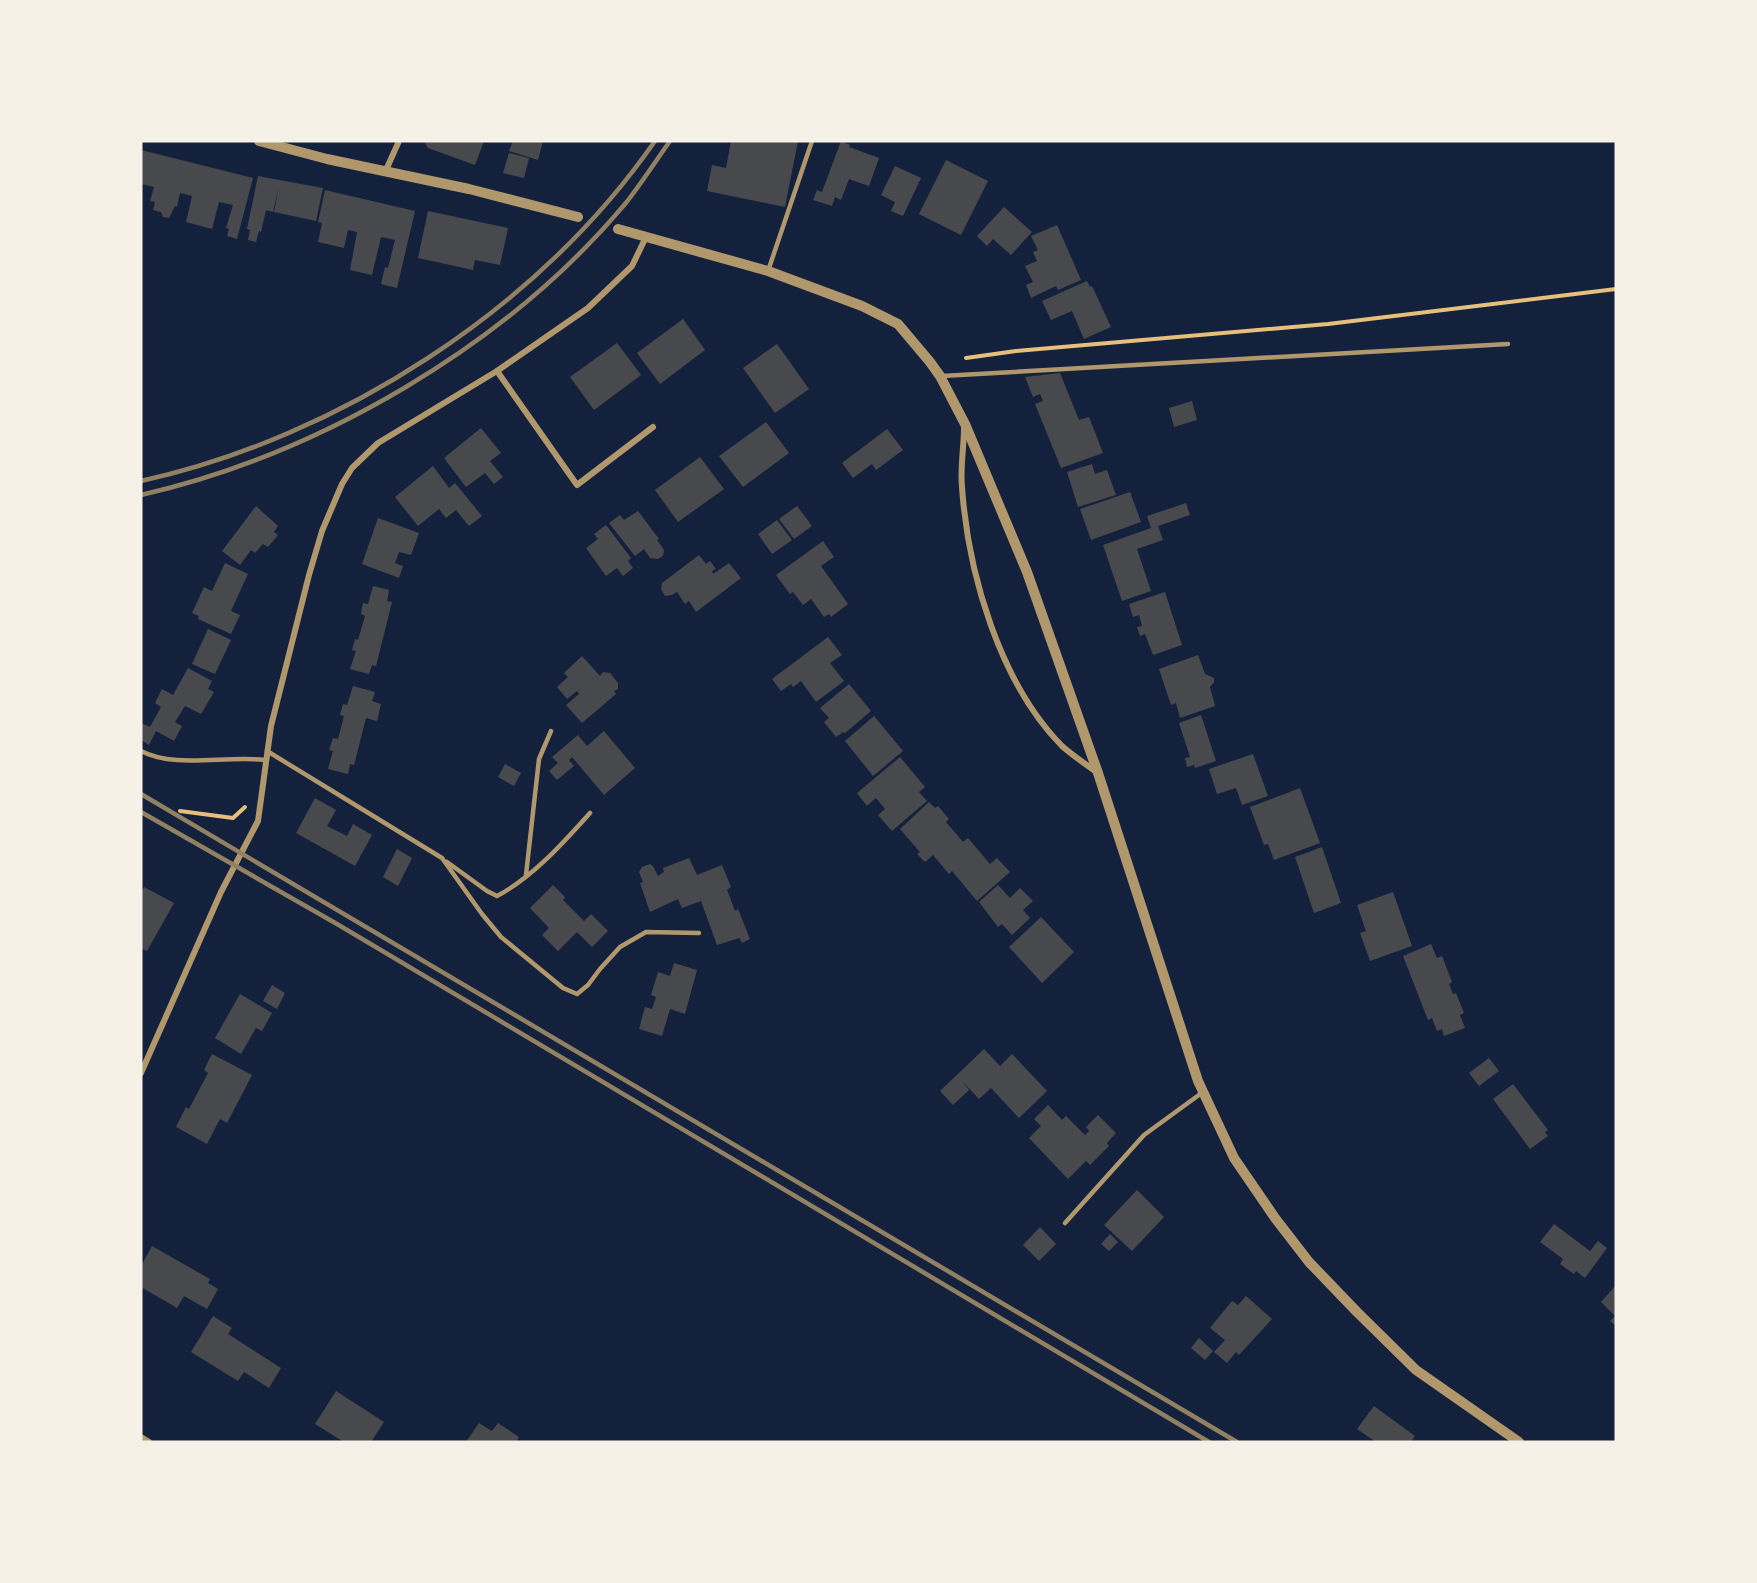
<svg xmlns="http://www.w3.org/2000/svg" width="1757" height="1583" font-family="'Fira Sans',sans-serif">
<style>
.building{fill:#48494c}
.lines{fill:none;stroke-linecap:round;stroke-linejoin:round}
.path{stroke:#e5c07b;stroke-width:4}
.service{stroke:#b1986c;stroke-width:4.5}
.minor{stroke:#b1986c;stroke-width:6}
.tertiary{stroke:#b1986c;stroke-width:10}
.rail{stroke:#918062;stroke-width:4.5}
</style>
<rect width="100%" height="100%" fill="#14213d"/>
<g class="building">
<path d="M 424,141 L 484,141 L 475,165 L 428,148 Z"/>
<path d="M 513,141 L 543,141 L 538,160 L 509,151 Z"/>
<path d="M 731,141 L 798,141 L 785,207 L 707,191 L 712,165 L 726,168 Z"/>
<path d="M 841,141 L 850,145 L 849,147 L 879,158 L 869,186 L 849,179 L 841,200 L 835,197 L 832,206 L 813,200 L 817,190 L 822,192 Z"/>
<path d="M 141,150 L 253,178 L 237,239 L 227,236 L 229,229 L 226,228 L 233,205 L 219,202 L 212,229 L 186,222 L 192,196 L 180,193 L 177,207 L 175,206 L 169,218 L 163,217 L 161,212 L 153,210 L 155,202 L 150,201 L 154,187 L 141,184 Z"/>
<path d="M 509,153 L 529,158 L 524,178 L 503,173 Z"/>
<path d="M 946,160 L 988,181 L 961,235 L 919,214 Z"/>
<path d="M 895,166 L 921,178 L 903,216 L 891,211 L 895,202 L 881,195 Z"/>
<path d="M 258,176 L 323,188 L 316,221 L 274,212 L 279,186 L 273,212 L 266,210 L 261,232 L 259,231 L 256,242 L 248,240 L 250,230 L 247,229 Z"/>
<path d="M 325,190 L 415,211 L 397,288 L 381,284 L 385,267 L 388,268 L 395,240 L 381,237 L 372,275 L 350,270 L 357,232 L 348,230 L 344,248 L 318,242 L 322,223 L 318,222 Z"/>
<path d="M 1004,207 L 1032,232 L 1011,255 L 993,239 L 987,246 L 977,236 Z"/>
<path d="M 428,211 L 508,228 L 500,265 L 475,260 L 473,270 L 418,258 Z"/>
<path d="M 1057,225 L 1081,280 L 1058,290 L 1056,286 L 1031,298 L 1026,285 L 1033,282 L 1025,266 L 1037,261 L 1033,252 L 1038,250 L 1031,236 Z"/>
<path d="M 1087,281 L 1090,287 L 1092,286 L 1111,327 L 1084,339 L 1072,311 L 1051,320 L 1042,301 Z"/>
<path d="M 683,319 L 705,350 L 660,384 L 637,353 Z"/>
<path d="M 617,343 L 641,375 L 594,410 L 570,377 Z"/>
<path d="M 777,344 L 809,389 L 775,413 L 743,368 Z"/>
<path d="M 1060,373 L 1079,420 L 1089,417 L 1103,453 L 1061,468 L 1035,404 L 1043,401 L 1040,394 L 1033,397 L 1025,377 Z"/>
<path d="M 1192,401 L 1197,420 L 1174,427 L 1169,408 Z"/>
<path d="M 766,422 L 789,453 L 743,487 L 719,456 Z"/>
<path d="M 481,428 L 501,453 L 490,461 L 503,477 L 494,484 L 485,473 L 466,487 L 444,458 Z"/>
<path d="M 887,429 L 903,450 L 876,470 L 872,464 L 853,478 L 842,463 Z"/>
<path d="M 700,457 L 724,489 L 678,522 L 655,490 Z"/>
<path d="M 1092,464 L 1095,474 L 1107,470 L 1116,495 L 1078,507 L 1067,472 Z"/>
<path d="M 433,466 L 449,488 L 455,483 L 482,516 L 469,526 L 456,510 L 446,518 L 439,509 L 418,526 L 395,497 Z"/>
<path d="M 1130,492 L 1141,522 L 1091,540 L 1080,509 Z"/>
<path d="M 1186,503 L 1190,515 L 1158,526 L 1163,540 L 1137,549 L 1151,591 L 1122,601 L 1103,545 L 1151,528 L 1147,516 Z"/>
<path d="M 256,506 L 278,526 L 274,532 L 278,535 L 268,547 L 263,544 L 255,553 L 251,550 L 240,565 L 222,551 Z"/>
<path d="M 797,506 L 812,526 L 794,539 L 779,519 Z"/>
<path d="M 638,511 L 659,539 L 657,540 L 664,550 L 663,556 L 658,559 L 650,558 L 644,549 L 635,556 L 609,523 L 620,515 L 624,520 Z"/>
<path d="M 378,518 L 419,533 L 411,555 L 399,552 L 395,563 L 403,566 L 399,578 L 362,564 Z"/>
<path d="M 777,520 L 792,540 L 772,554 L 758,534 Z"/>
<path d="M 606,525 L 631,558 L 628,561 L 633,568 L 623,576 L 617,568 L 606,576 L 586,548 L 598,539 L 594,534 Z"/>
<path d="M 823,541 L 834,557 L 821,566 L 848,604 L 831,617 L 829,614 L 824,617 L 811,599 L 803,605 L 793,592 L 790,594 L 776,575 Z"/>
<path d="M 699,555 L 706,564 L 710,561 L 716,569 L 712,571 L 713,574 L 729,563 L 741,578 L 696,612 L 689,601 L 685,604 L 677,592 L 672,595 L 665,596 L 661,589 L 662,583 Z"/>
<path d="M 225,563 L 248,574 L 231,611 L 240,615 L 231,634 L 198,619 L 199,616 L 192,613 L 204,587 L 212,591 Z"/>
<path d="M 373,586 L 389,590 L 387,601 L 392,602 L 376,666 L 372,665 L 369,674 L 350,669 L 356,651 L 352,650 L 355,639 L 358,640 L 365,616 L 361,614 L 363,603 L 368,604 Z"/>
<path d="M 1165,592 L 1182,645 L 1153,655 L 1145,634 L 1140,636 L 1137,627 L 1142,626 L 1139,615 L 1133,617 L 1129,604 Z"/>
<path d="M 208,629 L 231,640 L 215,674 L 192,664 Z"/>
<path d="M 828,637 L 842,655 L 830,663 L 844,681 L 816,702 L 801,681 L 793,687 L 791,684 L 781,691 L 772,679 Z"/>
<path d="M 1198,655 L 1205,674 L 1214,678 L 1214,682 L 1210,687 L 1215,706 L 1180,718 L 1176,703 L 1171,705 L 1159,669 Z"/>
<path d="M 582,656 L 600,676 L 603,672 L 610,673 L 618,683 L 618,689 L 614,691 L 616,694 L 582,723 L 566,705 L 579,694 L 577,691 L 567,699 L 557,687 L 568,677 L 564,673 Z"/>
<path d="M 188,668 L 212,681 L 208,689 L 214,692 L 201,714 L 185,706 L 175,722 L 182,726 L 174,741 L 156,731 L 149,745 L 141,740 L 141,723 L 150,727 L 161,707 L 155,703 L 162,689 L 173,695 Z"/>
<path d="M 849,684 L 871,711 L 845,733 L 843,732 L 836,737 L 824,722 L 829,718 L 820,708 Z"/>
<path d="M 353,686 L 375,692 L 372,701 L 381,704 L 377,721 L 366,718 L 354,765 L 350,764 L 348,774 L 328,769 L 333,751 L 329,750 L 333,738 L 338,739 L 344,716 L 340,715 L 343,704 L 347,705 Z"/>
<path d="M 1201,715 L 1216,761 L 1195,768 L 1194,765 L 1187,767 L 1185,758 L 1190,757 L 1179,723 Z"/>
<path d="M 874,716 L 903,751 L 873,776 L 845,741 Z"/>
<path d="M 604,731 L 635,768 L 604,795 L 572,757 L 569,760 L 574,766 L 557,780 L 549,771 L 558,763 L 552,757 L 578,735 L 587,746 Z"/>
<path d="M 1253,754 L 1268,796 L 1242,805 L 1236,788 L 1217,794 L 1209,769 Z"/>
<path d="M 900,757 L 925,787 L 919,792 L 927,801 L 892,831 L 878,815 L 885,809 L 876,798 L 867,806 L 857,793 Z"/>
<path d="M 505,764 L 521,773 L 514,786 L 498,777 Z"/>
<path d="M 1300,788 L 1320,843 L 1274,860 L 1268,844 L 1264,845 L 1250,807 Z"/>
<path d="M 315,798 L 336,810 L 327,826 L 347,836 L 353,824 L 372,835 L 355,866 L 296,833 Z"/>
<path d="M 929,802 L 935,808 L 938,806 L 949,819 L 946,822 L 963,842 L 968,838 L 990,864 L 997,858 L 1010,872 L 977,901 L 952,871 L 949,874 L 933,855 L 925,862 L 917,854 L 920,852 L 900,829 Z"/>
<path d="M 1322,847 L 1341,903 L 1314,913 L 1295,857 Z"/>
<path d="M 397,849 L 412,858 L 398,886 L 383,877 Z"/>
<path d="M 689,858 L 697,875 L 722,865 L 731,887 L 727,890 L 735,911 L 738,909 L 750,939 L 742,943 L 739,938 L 717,945 L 701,901 L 682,908 L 678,899 L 650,912 L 640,883 L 643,882 L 639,872 L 642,867 L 650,864 L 653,866 L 658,876 L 664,872 L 663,868 Z"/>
<path d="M 553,885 L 565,897 L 563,900 L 584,921 L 591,914 L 608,931 L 592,947 L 577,932 L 558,951 L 542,935 L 549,928 L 530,908 Z"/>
<path d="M 998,885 L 1010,898 L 1020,888 L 1033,901 L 1023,910 L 1030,918 L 1012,935 L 1002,924 L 998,927 L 979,902 Z"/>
<path d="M 144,887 L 174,903 L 147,951 L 143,949 L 141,952 L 141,893 Z"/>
<path d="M 1393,892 L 1412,946 L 1370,961 L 1360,933 L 1366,931 L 1357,905 Z"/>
<path d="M 1041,917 L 1074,952 L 1042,983 L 1009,947 Z"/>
<path d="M 1431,944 L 1437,958 L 1442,956 L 1452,982 L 1449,984 L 1453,994 L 1456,993 L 1464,1013 L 1460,1015 L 1465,1028 L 1444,1036 L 1442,1029 L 1437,1031 L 1432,1018 L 1428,1020 L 1403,956 Z"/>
<path d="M 674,963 L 697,970 L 685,1014 L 670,1009 L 662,1036 L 639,1029 L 645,1007 L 652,1009 L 656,997 L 651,995 L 658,972 L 670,976 Z"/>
<path d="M 272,985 L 285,993 L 277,1009 L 263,1001 Z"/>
<path d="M 240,994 L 272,1013 L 262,1031 L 256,1028 L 241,1054 L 215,1038 Z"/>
<path d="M 984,1049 L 1000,1066 L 1012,1054 L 1047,1091 L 1019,1118 L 991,1088 L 979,1099 L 962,1081 L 969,1090 L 953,1105 L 940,1091 Z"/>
<path d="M 212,1054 L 252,1075 L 227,1123 L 220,1119 L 207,1144 L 176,1127 L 186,1107 L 189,1109 L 208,1073 L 204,1070 Z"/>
<path d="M 1489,1058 L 1499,1071 L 1479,1086 L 1469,1073 Z"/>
<path d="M 1513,1084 L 1548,1130 L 1545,1132 L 1548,1136 L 1530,1149 L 1493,1099 Z"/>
<path d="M 1048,1105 L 1062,1120 L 1066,1116 L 1085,1135 L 1089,1131 L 1086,1127 L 1098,1115 L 1116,1133 L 1107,1143 L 1109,1146 L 1090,1165 L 1086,1161 L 1068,1179 L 1029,1138 L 1041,1126 L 1034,1119 Z"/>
<path d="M 1137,1190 L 1164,1217 L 1132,1251 L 1104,1225 Z"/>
<path d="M 1554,1224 L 1590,1251 L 1598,1241 L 1607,1248 L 1585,1278 L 1576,1271 L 1574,1274 L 1560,1264 L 1563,1259 L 1540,1242 Z"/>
<path d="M 1040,1227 L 1056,1244 L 1039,1261 L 1023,1245 Z"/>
<path d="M 1110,1234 L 1118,1242 L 1109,1251 L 1101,1244 Z"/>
<path d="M 152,1246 L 210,1279 L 208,1283 L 218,1289 L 207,1309 L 184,1296 L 177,1308 L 141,1287 L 141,1266 Z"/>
<path d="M 1616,1285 L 1616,1326 L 1610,1321 L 1615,1316 L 1601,1302 Z"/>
<path d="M 1246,1296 L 1272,1319 L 1239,1355 L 1236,1352 L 1227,1363 L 1214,1352 L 1225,1340 L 1210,1328 L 1232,1301 L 1238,1305 Z"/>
<path d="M 213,1316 L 232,1328 L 228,1334 L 281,1368 L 269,1388 L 244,1372 L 238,1381 L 191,1352 Z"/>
<path d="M 1199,1338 L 1213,1351 L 1205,1360 L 1191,1348 Z"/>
<path d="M 336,1391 L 384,1422 L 371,1442 L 344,1442 L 315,1424 Z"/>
<path d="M 1374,1406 L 1415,1436 L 1411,1442 L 1376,1442 L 1357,1429 Z"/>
<path d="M 479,1423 L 492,1431 L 498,1423 L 519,1437 L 516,1442 L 466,1442 Z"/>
</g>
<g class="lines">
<g class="path">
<path d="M 966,358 L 1016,351 L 1328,324 L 1616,289"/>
<path d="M 180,811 L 233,818 L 245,807"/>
</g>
<g class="service">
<path d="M 768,271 L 812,141"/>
<path d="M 942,376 L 1508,344"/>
<path d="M 141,751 C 175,769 226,755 265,760"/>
<path d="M 267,751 L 442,858 L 482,914 L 501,937 L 563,988 L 577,994 L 588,985 L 600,969 L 620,947 L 646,932 L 699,933"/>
<path d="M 447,862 L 487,891 L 497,896 C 533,877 563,843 590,813"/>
<path d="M 526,875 L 539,759 L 551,731"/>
<path d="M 1065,1223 L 1144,1135 L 1203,1092"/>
</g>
<g class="minor">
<path d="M 386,170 L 399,141"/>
<path d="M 497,371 L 577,485 L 653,427"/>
<path d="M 964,428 C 964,447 960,468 962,487 C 968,574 1000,683 1062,746 C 1072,755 1084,763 1095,771"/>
<path d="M 141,1073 L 221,892 L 258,821 L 271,726 L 309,575 L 322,531 L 342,484 L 352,468 L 378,443 L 497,371 L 588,308 L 632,266 L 646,237"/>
<path d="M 141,1437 L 149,1442"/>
</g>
<g class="tertiary">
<path d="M 259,141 L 327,159 L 469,189 L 578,217"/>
<path d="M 618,229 L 768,271 L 862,306 L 898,324 L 930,362 L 940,376 L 965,424 L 1027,572 L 1098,773 L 1198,1081 L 1234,1158 L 1275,1218 L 1309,1262 L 1357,1312 L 1416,1370 L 1519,1442"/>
</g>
<g class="rail">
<path d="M 141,481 C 340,437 538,309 655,141"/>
<path d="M 141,495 C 320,454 507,345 625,204 C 641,184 655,162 670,141"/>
<path d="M 141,794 L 1237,1442"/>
<path d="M 141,812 L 337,924 L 1209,1442"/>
</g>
</g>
<rect width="1757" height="1583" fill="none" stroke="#f6f1e7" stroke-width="285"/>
</svg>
